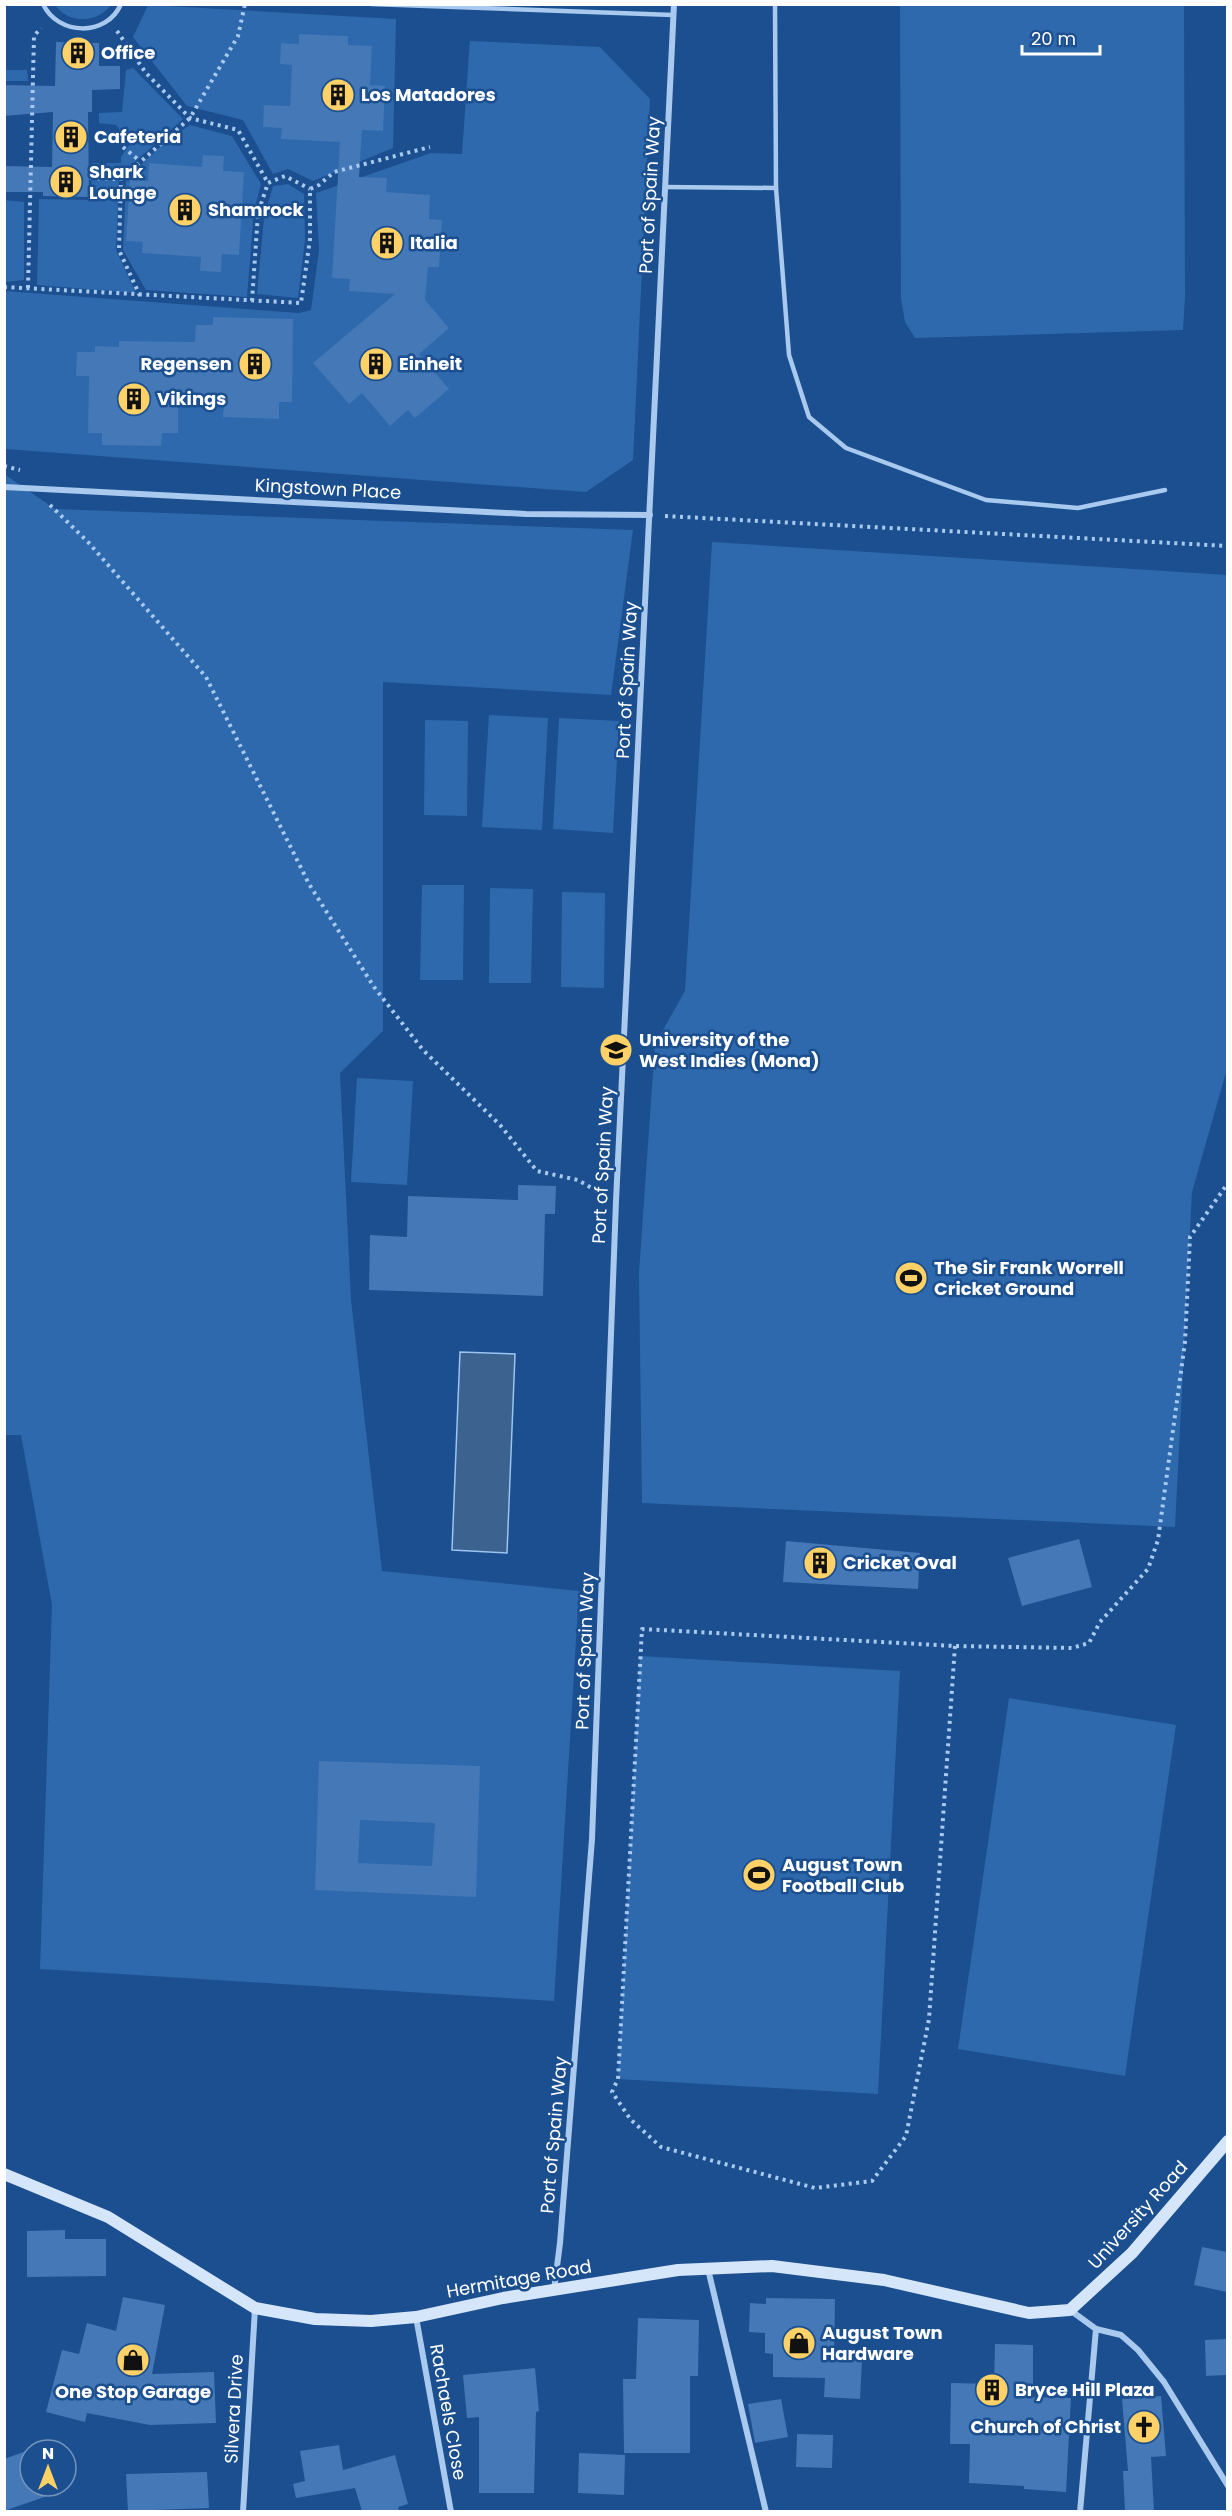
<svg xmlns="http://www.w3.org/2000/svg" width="1232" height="2516" font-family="Poppins,sans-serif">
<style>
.green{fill:#2e69ad}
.water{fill:#3c6290;stroke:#9cc4f0;stroke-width:1.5}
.building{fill:#4478b7;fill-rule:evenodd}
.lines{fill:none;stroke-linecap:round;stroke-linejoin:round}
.path{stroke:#a9c9ee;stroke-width:4;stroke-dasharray:3 4.5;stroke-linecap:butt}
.lane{stroke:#a9c9ee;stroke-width:4.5}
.street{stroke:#a9c9ee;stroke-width:6}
.secondary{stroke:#d6e6fa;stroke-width:12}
.labels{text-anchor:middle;stroke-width:5;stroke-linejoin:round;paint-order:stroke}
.poi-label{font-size:18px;font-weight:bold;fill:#fff;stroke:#1b4f8f;text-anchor:start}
.street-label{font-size:18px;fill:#fff;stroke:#1b4f8f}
</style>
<rect width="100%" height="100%" fill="#1b4f8f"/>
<g class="green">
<path d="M 55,5 L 111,5 C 96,24 69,24 55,5 Z"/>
<path d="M 148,5 L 396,19 L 393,148 L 313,181 L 288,169 L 273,174 L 243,120 L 187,106 L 133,37 Z"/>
<path d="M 900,5 L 1184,5 L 1185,297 L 1183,330 L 915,338 L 905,322 L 901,298 Z"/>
<path d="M 471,24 L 470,41 L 600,47 L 650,99 L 633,460 L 586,492 L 5,449 L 4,291 L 299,313 L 311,310 L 319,250 L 316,193 L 431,153 L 462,154 Z"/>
<path d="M 133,68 L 183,119 L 119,176 L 116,250 L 136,293 L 37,285 L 39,199 L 91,200 L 92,163 L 121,163 L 121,157 L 130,144 L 116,125 L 99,123 L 99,113 L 122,112 L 126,70 Z"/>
<path d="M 5,70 L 27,70 L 28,81 L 5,81 Z"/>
<path d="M 190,125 L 232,136 L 261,184 L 254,211 L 247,297 L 146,290 L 123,250 L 126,179 L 162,145 Z"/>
<path d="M 288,184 L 304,194 L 305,240 L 298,298 L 257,294 L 264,218 L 273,186 Z"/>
<path d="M 4,200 L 24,202 L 24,280 L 5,282 Z"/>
<path d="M 4,474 L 55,509 L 633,530 L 611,695 L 383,682 L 383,1031 L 340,1073 L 351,1300 L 382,1571 L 579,1591 L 554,2001 L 40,1969 L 52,1605 L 21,1435 L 4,1435 Z"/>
<path d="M 712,542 L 1227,575 L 1227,1069 L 1192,1192 L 1175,1527 L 642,1503 L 639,1273 L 655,1044 L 685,991 Z"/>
<path d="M 489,715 L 548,718 L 542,830 L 482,827 Z"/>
<path d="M 559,718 L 619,721 L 613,833 L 553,829 Z"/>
<path d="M 425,720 L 468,721 L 467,816 L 424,815 Z"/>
<path d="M 422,885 L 464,885 L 463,980 L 420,980 Z"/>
<path d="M 490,888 L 533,889 L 531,983 L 489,983 Z"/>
<path d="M 562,892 L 605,893 L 604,988 L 561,987 Z"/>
<path d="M 357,1078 L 413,1081 L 407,1185 L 351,1182 Z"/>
<path d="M 640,1656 L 900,1671 L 878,2094 L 618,2079 Z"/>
<path d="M 1009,1698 L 1176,1725 L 1125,2076 L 958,2049 Z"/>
</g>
<path class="water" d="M 460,1352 L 515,1354 L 507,1553 L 452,1550 Z"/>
<g class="building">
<path d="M 299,34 L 348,36 L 348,45 L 372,46 L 370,85 L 385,86 L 383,131 L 362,130 L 359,177 L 387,178 L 386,192 L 430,195 L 429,219 L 442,220 L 439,267 L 428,267 L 425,300 L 449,328 L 419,354 L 449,389 L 415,418 L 408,410 L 390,426 L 362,393 L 349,404 L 313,363 L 395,294 L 349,291 L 350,279 L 332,278 L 340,142 L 281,139 L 282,128 L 263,127 L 264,105 L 290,106 L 292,65 L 280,64 L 281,43 L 299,44 Z"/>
<path d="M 56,42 L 99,43 L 99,66 L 120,66 L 120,89 L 92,90 L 92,112 L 88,112 L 89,197 L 43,196 L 43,192 L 4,192 L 4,166 L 52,167 L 53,112 L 4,116 L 4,85 L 55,86 Z"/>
<path d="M 203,155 L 224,156 L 223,171 L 244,172 L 239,255 L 222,254 L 221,272 L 200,271 L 201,257 L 142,253 L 143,242 L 126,241 L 130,179 L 148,181 L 149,163 L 202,167 Z"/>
<path d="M 213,317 L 293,319 L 292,402 L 279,402 L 279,419 L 223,417 L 224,404 L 178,402 L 178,433 L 162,433 L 161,446 L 102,445 L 102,433 L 88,433 L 89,376 L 76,376 L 77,352 L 95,352 L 95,346 L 119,347 L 119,341 L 195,342 L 196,325 L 213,325 Z"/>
<path d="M 518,1185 L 556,1186 L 555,1214 L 545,1214 L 543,1296 L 369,1290 L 370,1235 L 407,1237 L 408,1196 L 518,1200 Z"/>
<path d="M 1079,1539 L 1092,1587 L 1022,1606 L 1008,1558 Z"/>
<path d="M 786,1541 L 920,1553 L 918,1589 L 783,1582 Z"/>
<path d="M 319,1761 L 480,1766 L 476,1897 L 315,1890 ZM 360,1820 L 435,1823 L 432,1866 L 358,1863 Z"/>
<path d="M 65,2230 L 65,2239 L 106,2239 L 106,2276 L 27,2277 L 27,2231 Z"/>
<path d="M 1202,2247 L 1227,2252 L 1227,2292 L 1194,2285 Z"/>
<path d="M 123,2297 L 165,2305 L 152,2374 L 214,2372 L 216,2423 L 150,2425 L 87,2413 L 85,2422 L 46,2412 L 62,2350 L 79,2354 L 87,2323 L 116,2331 Z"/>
<path d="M 766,2298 L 835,2299 L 834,2359 L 862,2361 L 860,2399 L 824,2397 L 825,2378 L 773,2377 L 773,2354 L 765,2353 L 765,2333 L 749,2332 L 750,2303 L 766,2304 Z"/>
<path d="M 638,2318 L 699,2320 L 698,2376 L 690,2376 L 690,2453 L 624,2453 L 623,2379 L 636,2379 Z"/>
<path d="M 1227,2339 L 1227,2375 L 1206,2376 L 1205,2340 Z"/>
<path d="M 995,2344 L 1033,2345 L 1033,2397 L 1071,2398 L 1066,2492 L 1024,2489 L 1024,2486 L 969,2483 L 970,2444 L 950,2444 L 951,2383 L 994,2384 Z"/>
<path d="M 535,2368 L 539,2411 L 536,2412 L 534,2493 L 479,2493 L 479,2417 L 467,2418 L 463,2375 Z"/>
<path d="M 1161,2396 L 1166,2456 L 1151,2457 L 1154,2511 L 1125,2511 L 1123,2471 L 1128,2471 L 1122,2399 Z"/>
<path d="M 781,2399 L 788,2437 L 755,2443 L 748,2404 Z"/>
<path d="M 797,2434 L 833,2435 L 832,2468 L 796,2467 Z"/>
<path d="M 339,2445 L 343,2470 L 395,2455 L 408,2504 L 398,2507 L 399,2511 L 362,2511 L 355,2488 L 296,2498 L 293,2484 L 305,2481 L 300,2451 Z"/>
<path d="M 35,2448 L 36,2450 L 30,2450 L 30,2486 L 50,2486 L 53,2494 L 4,2511 L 4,2459 Z"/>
<path d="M 579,2453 L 625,2455 L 624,2495 L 578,2493 Z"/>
<path d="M 207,2472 L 209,2508 L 128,2511 L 126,2474 Z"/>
</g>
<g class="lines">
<g class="path">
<path d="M 117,31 L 146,73 L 190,118 L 238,130 L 268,183"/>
<path d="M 123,147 L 140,161"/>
<path d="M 90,178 L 121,179"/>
<path d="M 4,287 L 301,303 L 310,239 L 310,189 L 319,185 L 334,172 L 430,147"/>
<path d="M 28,288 L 34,36 L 41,28"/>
<path d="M 140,296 L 119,250 L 121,179 L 190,118 L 238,36 L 245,4"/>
<path d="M 252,301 L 258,213 L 268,183 L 285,176 L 310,189"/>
<path d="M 4,466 L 20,470"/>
<path d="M 50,505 L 88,542 L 206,677 L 309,884 L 374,987 L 423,1050 L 500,1125 L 537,1171 L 578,1180 L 602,1194"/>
<path d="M 665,516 L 1228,546"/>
<path d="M 955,1646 L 929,2019 L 906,2136 L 872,2181 L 815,2188 L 661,2147 L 631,2120 L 612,2092 L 618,2079 L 642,1629 L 955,1646 L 1072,1648 L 1089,1643 L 1100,1622 L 1148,1569 L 1158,1540 L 1185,1342 L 1190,1237 L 1228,1183"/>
</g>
<g class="lane">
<path d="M 43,4 C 58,36 107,37 121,4"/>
<path d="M 371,4 L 673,15"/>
<path d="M 775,4 L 776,188 L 789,355 L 809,417 L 846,448 L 986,500 L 1078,508 L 1165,490"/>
<path d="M 665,187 L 776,188"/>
</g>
<g class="street">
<path d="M 4,487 L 526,514 L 650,515"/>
<path d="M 708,2269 L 766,2512"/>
<path d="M 554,2290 L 560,2243 L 592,1839 L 616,1201 L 674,4"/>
<path d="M 1070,2310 L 1096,2329 L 1121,2335 L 1138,2350 L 1164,2382 L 1228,2486"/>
<path d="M 416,2317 L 451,2512"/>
<path d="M 243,2512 L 255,2308"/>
<path d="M 1080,2512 L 1096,2329"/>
</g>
<path class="secondary" d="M 4,2174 L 108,2217 L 255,2308 L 315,2319 L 371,2321 L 416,2317 L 503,2298 L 678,2270 L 772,2266 L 884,2280 L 1029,2313 L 1070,2310 L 1132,2253 L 1228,2141"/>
</g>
<defs>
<g id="building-disc" transform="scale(1.725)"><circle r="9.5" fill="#ffd166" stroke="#1b4f8f"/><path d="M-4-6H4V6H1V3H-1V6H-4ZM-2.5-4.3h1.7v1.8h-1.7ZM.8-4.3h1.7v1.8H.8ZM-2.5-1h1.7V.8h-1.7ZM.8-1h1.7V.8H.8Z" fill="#111"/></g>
<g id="university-disc" transform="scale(1.725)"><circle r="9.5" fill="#ffd166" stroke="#1b4f8f"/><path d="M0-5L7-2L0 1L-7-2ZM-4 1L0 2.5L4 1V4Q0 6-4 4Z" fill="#111"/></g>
<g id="stadium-disc" transform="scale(1.725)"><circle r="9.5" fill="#ffd166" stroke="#1b4f8f"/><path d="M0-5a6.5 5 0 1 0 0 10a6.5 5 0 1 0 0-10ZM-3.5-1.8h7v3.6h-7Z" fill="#111"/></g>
<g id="shop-disc" transform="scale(1.725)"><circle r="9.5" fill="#ffd166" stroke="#1b4f8f"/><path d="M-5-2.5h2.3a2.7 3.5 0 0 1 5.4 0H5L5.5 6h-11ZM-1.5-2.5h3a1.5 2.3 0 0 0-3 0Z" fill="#111"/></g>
<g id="church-disc" transform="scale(1.725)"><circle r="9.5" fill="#ffd166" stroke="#1b4f8f"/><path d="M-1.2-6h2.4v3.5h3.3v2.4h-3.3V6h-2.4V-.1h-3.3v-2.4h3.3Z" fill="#111"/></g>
</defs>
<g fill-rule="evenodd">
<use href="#building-disc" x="78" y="53"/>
<use href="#building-disc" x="338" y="95"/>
<use href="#building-disc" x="71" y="137"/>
<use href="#building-disc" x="66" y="182"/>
<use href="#building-disc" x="185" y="210"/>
<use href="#building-disc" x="387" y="243"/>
<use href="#building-disc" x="255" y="364"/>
<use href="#building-disc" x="376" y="364"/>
<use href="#building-disc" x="134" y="399"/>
<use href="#university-disc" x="616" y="1050"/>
<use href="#stadium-disc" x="911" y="1278"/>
<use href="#building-disc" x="820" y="1563"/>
<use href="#stadium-disc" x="759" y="1875"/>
<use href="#shop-disc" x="799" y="2343"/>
<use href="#shop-disc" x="133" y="2360"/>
<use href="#building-disc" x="992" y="2390"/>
<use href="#church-disc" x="1144" y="2427"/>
</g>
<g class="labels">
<g class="poi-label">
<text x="101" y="59">Office</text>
<text x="361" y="101">Los Matadores</text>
<text x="94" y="143">Cafeteria</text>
<text x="89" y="178">Shark<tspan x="89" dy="21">Lounge</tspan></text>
<text x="208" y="216">Shamrock</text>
<text x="410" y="249">Italia</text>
<text x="232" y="370" text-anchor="end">Regensen</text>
<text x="399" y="370">Einheit</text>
<text x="157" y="405">Vikings</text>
<text x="639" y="1046">University of the<tspan x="639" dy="21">West Indies (Mona)</tspan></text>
<text x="934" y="1274">The Sir Frank Worrell<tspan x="934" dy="21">Cricket Ground</tspan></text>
<text x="843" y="1569">Cricket Oval</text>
<text x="782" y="1871">August Town<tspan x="782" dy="21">Football Club</tspan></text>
<text x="822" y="2339">August Town<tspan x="822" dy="21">Hardware</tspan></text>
<text x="1015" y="2396">Bryce Hill Plaza</text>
<text x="133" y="2398" text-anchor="middle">One Stop Garage</text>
<text x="1121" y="2433" text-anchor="end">Church of Christ</text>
</g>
<g class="street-label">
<text transform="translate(650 195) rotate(-87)" y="6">Port of Spain Way</text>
<text transform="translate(328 489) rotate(3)" y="6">Kingstown Place</text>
<text transform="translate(627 680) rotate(-87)" y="6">Port of Spain Way</text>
<text transform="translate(603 1165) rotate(-87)" y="6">Port of Spain Way</text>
<text transform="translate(585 1651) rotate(-88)" y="6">Port of Spain Way</text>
<text transform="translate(554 2135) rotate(-85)" y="6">Port of Spain Way</text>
<text transform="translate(1138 2215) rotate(-48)" y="6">University Road</text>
<text transform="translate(519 2279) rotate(-10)" y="6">Hermitage Road</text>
<text transform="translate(234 2409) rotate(-87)" y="6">Silvera Drive</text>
<text transform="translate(448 2412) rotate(80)" y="6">Rachaels Close</text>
</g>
</g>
<rect width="1232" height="2516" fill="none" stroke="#ffffff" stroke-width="12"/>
<g transform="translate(48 2468)"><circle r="28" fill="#1b4f8f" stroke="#7695bc" stroke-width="1.5"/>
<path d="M0-4.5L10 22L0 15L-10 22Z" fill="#ffd166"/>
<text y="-9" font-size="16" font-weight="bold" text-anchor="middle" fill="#ffffff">N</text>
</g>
<path d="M1022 45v9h78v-9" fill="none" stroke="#ffffff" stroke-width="3"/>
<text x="1031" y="45" font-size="18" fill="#ffffff" stroke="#1b4f8f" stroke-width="4.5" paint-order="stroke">20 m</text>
</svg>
